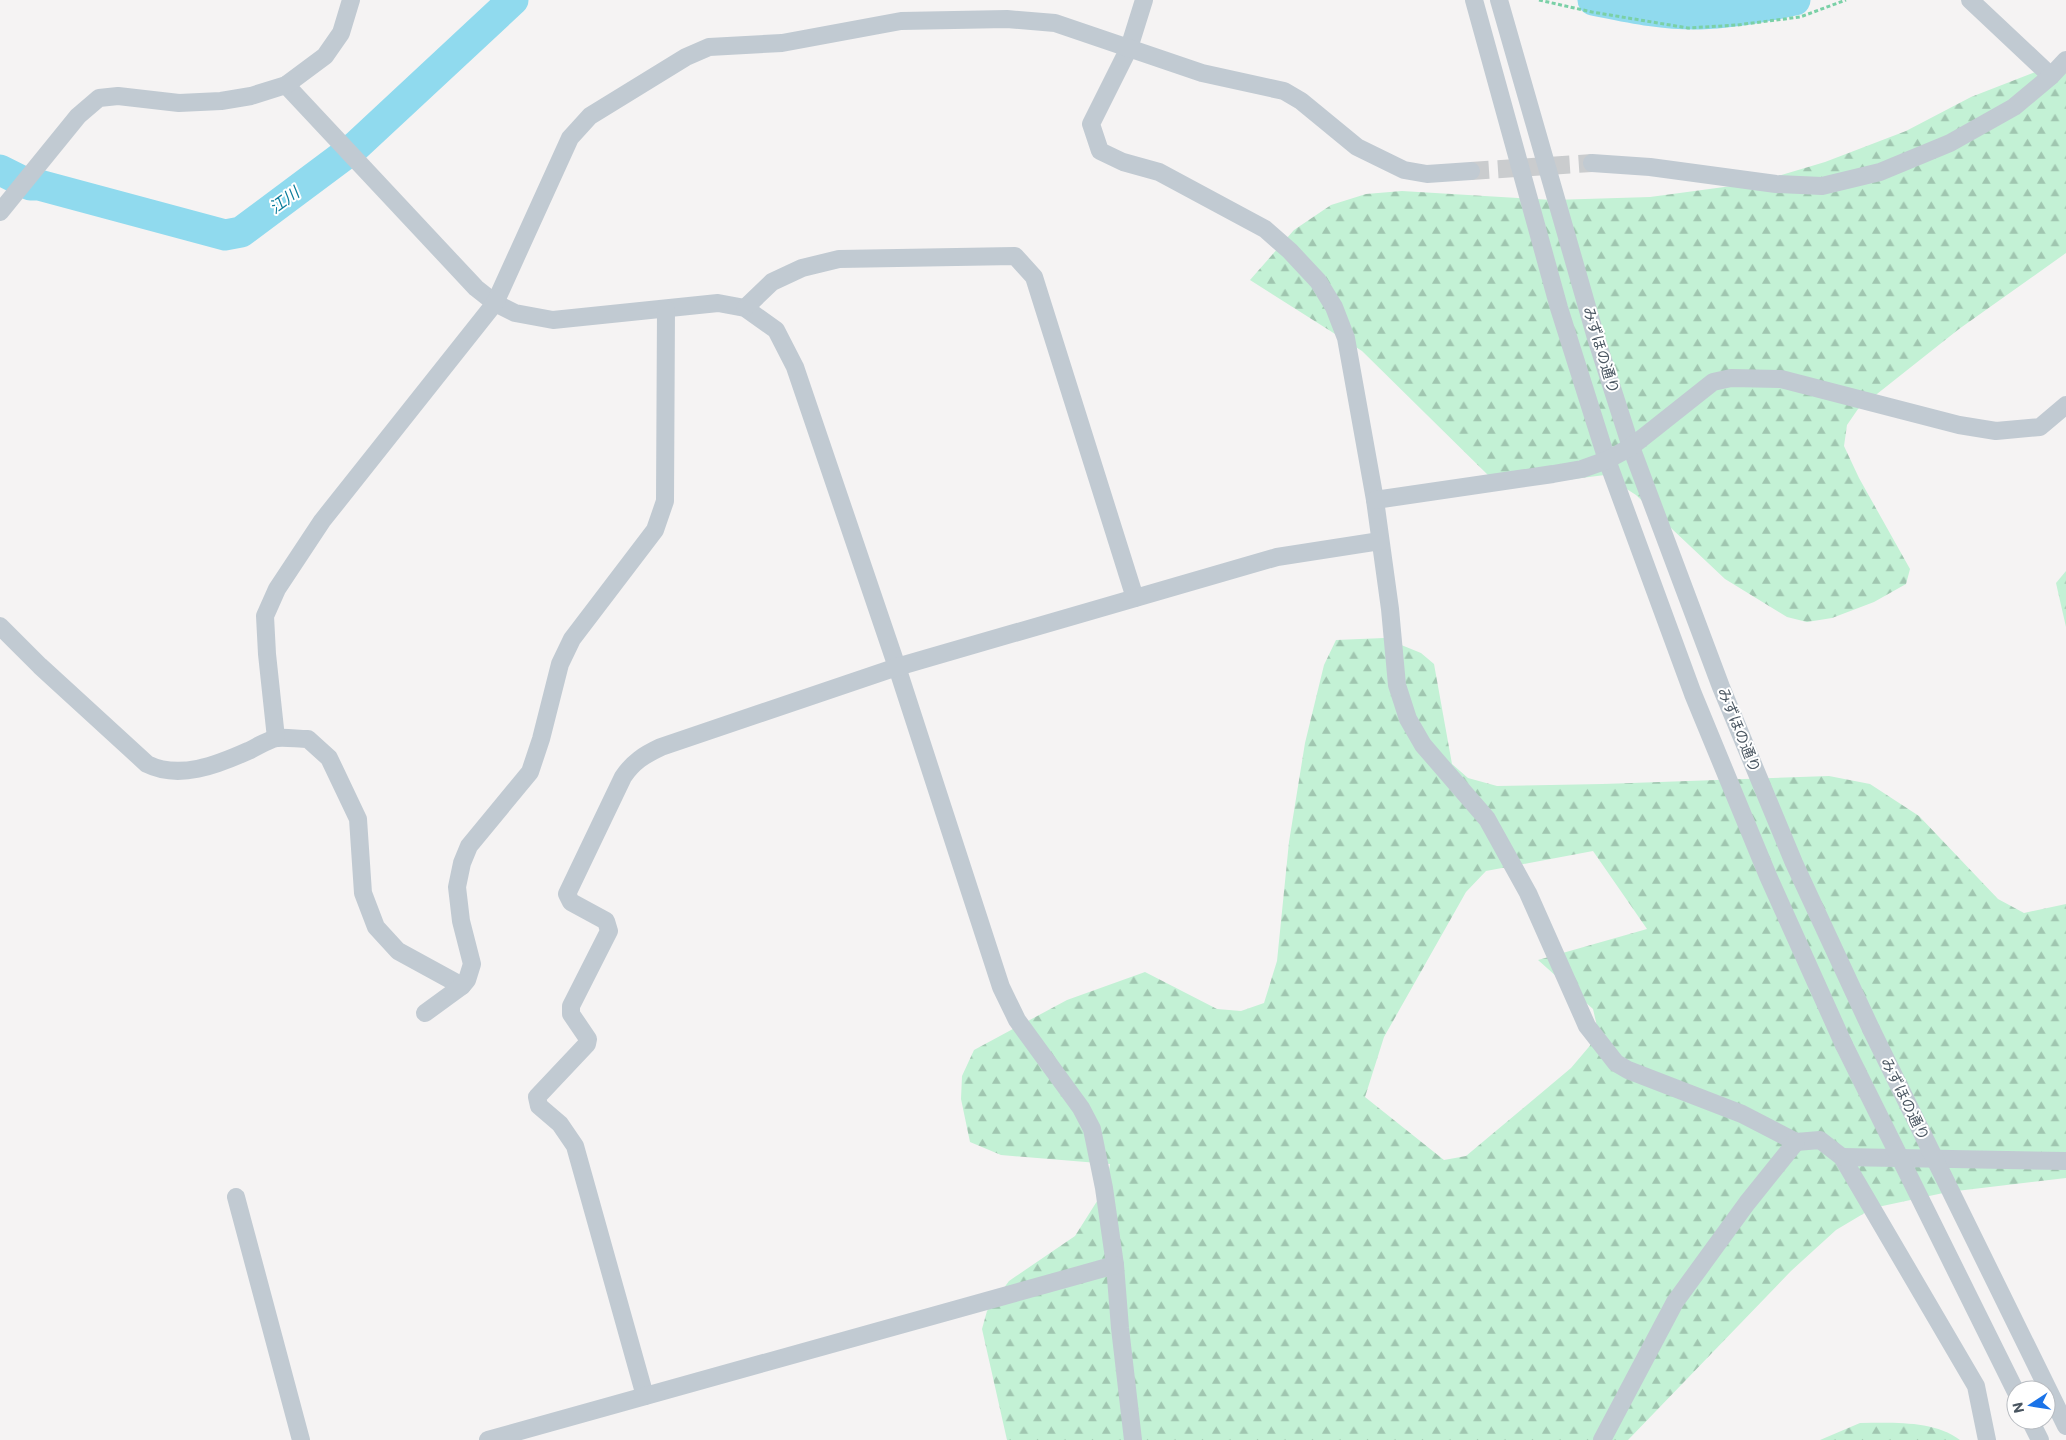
<svg xmlns="http://www.w3.org/2000/svg" width="2066" height="1440" font-family="Commissioner,'Noto Sans JP',sans-serif">
<style>
.forest{fill:url(#forest-firs);fill-rule:evenodd}
.lines{fill:none;stroke-linecap:round;stroke-linejoin:round}
.river{stroke:#90daee;stroke-width:31}
.minor-tunnel{stroke:#caccce;stroke-width:18;stroke-dasharray:18 9;stroke-linecap:butt}
.path{stroke:#7ad0a6;stroke-width:3;stroke-dasharray:4 2.5;stroke-linecap:butt}
.minor{stroke:#c1cad2;stroke-width:18}
.minor-bridge{stroke:#c1cad2;stroke-width:18}
.labels{text-anchor:middle;stroke-width:4;stroke-linejoin:round;paint-order:stroke}
.street-label{font-size:15px;fill:#4a5661;stroke:#fff}
.water-label{font-size:16px;font-style:italic;fill:#0c7c9b;stroke:#fff}
</style>
<defs>
<pattern id="forest-firs" width="22" height="20" patternUnits="userSpaceOnUse" patternTransform="scale(1.25)"><rect width="22" height="20" fill="#c3f1d5"/><path d="M5 1l3.5 6h-7zM16 11l3.5 6h-7z" fill="#a0c6b0"/></pattern>
</defs>
<rect width="100%" height="100%" fill="#f5f3f3"/>
<g class="forest">
<path d="M 2066,60 L 2066,253 L 1959,329 L 1858,409 L 1847,425 L 1844,446 L 1859,478 L 1910,569 L 1906,584 L 1874,602 L 1832,618 L 1807,622 L 1787,617 L 1725,579 L 1636,495 L 1605,475 L 1509,487 L 1490,477 L 1362,351 L 1250,280 L 1294,230 L 1331,205 L 1366,194 L 1402,191 L 1552,200 L 1650,197 L 1754,183 L 1825,162 L 1906,131 L 1971,97 Z"/>
<path d="M 2066,571 L 2066,627 L 2056,583 Z"/>
<path d="M 1384,638 L 1421,653 L 1434,664 L 1452,764 L 1468,778 L 1497,786 L 1603,784 L 1829,776 L 1870,784 L 1919,816 L 1998,899 L 2024,913 L 2066,904 L 2066,1178 L 1948,1192 L 1873,1208 L 1836,1230 L 1791,1271 L 1628,1440 L 1007,1440 L 982,1329 L 987,1311 L 1009,1281 L 1075,1236 L 1106,1187 L 1110,1164 L 1001,1155 L 970,1142 L 961,1099 L 962,1076 L 974,1050 L 1067,1000 L 1145,972 L 1217,1009 L 1241,1011 L 1264,1003 L 1277,961 L 1289,842 L 1305,743 L 1324,665 L 1336,640 ZM 1593,851 L 1647,929 L 1538,960 L 1593,1009 L 1599,1035 L 1571,1068 L 1466,1156 L 1444,1160 L 1365,1097 L 1384,1037 L 1466,892 L 1486,871 Z"/>
<path d="M 1860,1423 C 1892,1423 1933,1420 1960,1440 L 1820,1440 Z"/>
</g>
<g class="lines">
<g class="river">
<path d="M 1593,0 C 1628,7 1664,15 1700,14 C 1733,13 1764,7 1795,0"/>
<path d="M 0,170 L 30,185 L 39,185 L 225,235 L 241,232 L 355,147 L 513,0"/>
</g>
<path class="minor-tunnel" d="M 1471,171 L 1592,163"/>
<path class="path" d="M 1539,0 L 1592,12 L 1688,28 L 1737,25 L 1800,17 L 1846,0"/>
<g class="minor">
<path d="M 1144,0 L 1129,48 L 1091,124 L 1100,151 L 1123,162 L 1159,172 L 1265,229 L 1290,251 L 1318,281 L 1334,307 L 1346,338 L 1375,500 L 1390,609 L 1397,685 L 1408,719 L 1423,745 L 1487,819 L 1528,893 L 1587,1026 L 1616,1063 L 1628,1070 L 1742,1114 L 1796,1142 L 1820,1140 L 1842,1157 L 1976,1386 L 1987,1440"/>
<path d="M 1474,0 L 1559,308 L 1607,460 L 1693,694 L 1768,876 L 1844,1045"/>
<path d="M 1499,0 L 1596,338 L 1631,447 L 1721,687 L 1794,863 L 1871,1029"/>
<path d="M 1970,0 L 2051,76"/>
<path d="M 286,85 L 476,288 L 495,303 L 515,313 L 553,320 L 718,303 L 745,308 L 776,330 L 795,367 L 897,667 L 1001,987 L 1017,1020 L 1081,1108 L 1092,1129 L 1104,1188 L 1115,1265 L 1120,1328 L 1133,1440"/>
<path d="M 1592,163 L 1650,167 L 1776,184 L 1822,186 L 1880,172 L 1950,143 L 2014,107 L 2051,76 L 2066,60"/>
<path d="M 0,212 L 78,116 L 99,98 L 118,96 L 179,103 L 221,101 L 251,96 L 286,85 L 325,56 L 341,33 L 351,0"/>
<path d="M 745,308 L 772,282 L 802,268 L 839,259 L 1015,256 L 1034,277 L 1135,598"/>
<path d="M 1375,500 L 1553,474 L 1582,469 L 1607,460 L 1631,447 L 1713,382 L 1731,378 L 1781,379 L 1959,425 L 1996,431 L 2040,427 L 2066,405"/>
<path d="M 0,626 L 40,666 L 147,764 C 179,780 217,765 248,751 C 257,747 267,740 277,738 C 286,737 298,739 308,739 L 329,758 L 358,819 L 363,893 L 376,927 L 398,951 L 462,986"/>
<path d="M 276,738 L 267,654 L 265,616 L 277,589 L 322,521 L 495,303 L 570,138 L 590,116 L 686,57 L 709,47 L 782,43 L 901,21 L 1007,19 L 1055,23 L 1202,73 L 1284,91 L 1301,101 L 1357,147 L 1404,170 L 1427,174 L 1471,171"/>
<path d="M 425,1013 L 462,986 L 467,980 L 472,964 L 461,921 L 457,887 L 462,863 L 469,846 L 530,772 L 541,739 L 560,664 L 572,639 L 655,530 L 665,501 L 666,309"/>
<path d="M 1842,1157 L 2066,1161"/>
<path d="M 236,1197 L 301,1440"/>
<path d="M 645,1396 L 575,1146 L 560,1124 L 539,1106 L 537,1097 L 587,1044 L 588,1039 L 571,1014 L 571,1006 L 609,931 L 606,921 L 571,902 L 567,894 L 623,777 C 633,762 644,755 661,747 L 897,667 L 1277,557 L 1380,541"/>
<path d="M 2030,1420 L 2040,1440"/>
<path d="M 488,1440 L 1115,1265"/>
<path d="M 1602,1440 L 1675,1302 L 1747,1203 L 1796,1142"/>
</g>
<g class="minor-bridge">
<path d="M 1871,1029 L 2066,1426"/>
<path d="M 1844,1045 L 2016,1392"/>
</g>
</g>
<g class="labels">
<g class="street-label">
<text transform="translate(1601 350) rotate(73)" y="5">みずほの通り</text>
<text transform="translate(1739 730) rotate(68)" y="5">みずほの通り</text>
<text transform="translate(1905 1099) rotate(64)" y="5">みずほの通り</text>
</g>
<g class="water-label">
<text transform="translate(284 200) rotate(-36)" y="6">江川</text>
</g>
</g>
<g transform="translate(2031 1405) rotate(258)"><circle r="24" fill="#ffffff" stroke="#b7bbc0"/>
<path d="M0-4L9 19L0 12L-9 19Z" fill="#1a73e8"/>
<text y="-8" font-size="14" font-weight="bold" text-anchor="middle" fill="#4a5661">N</text>
</g>
</svg>
